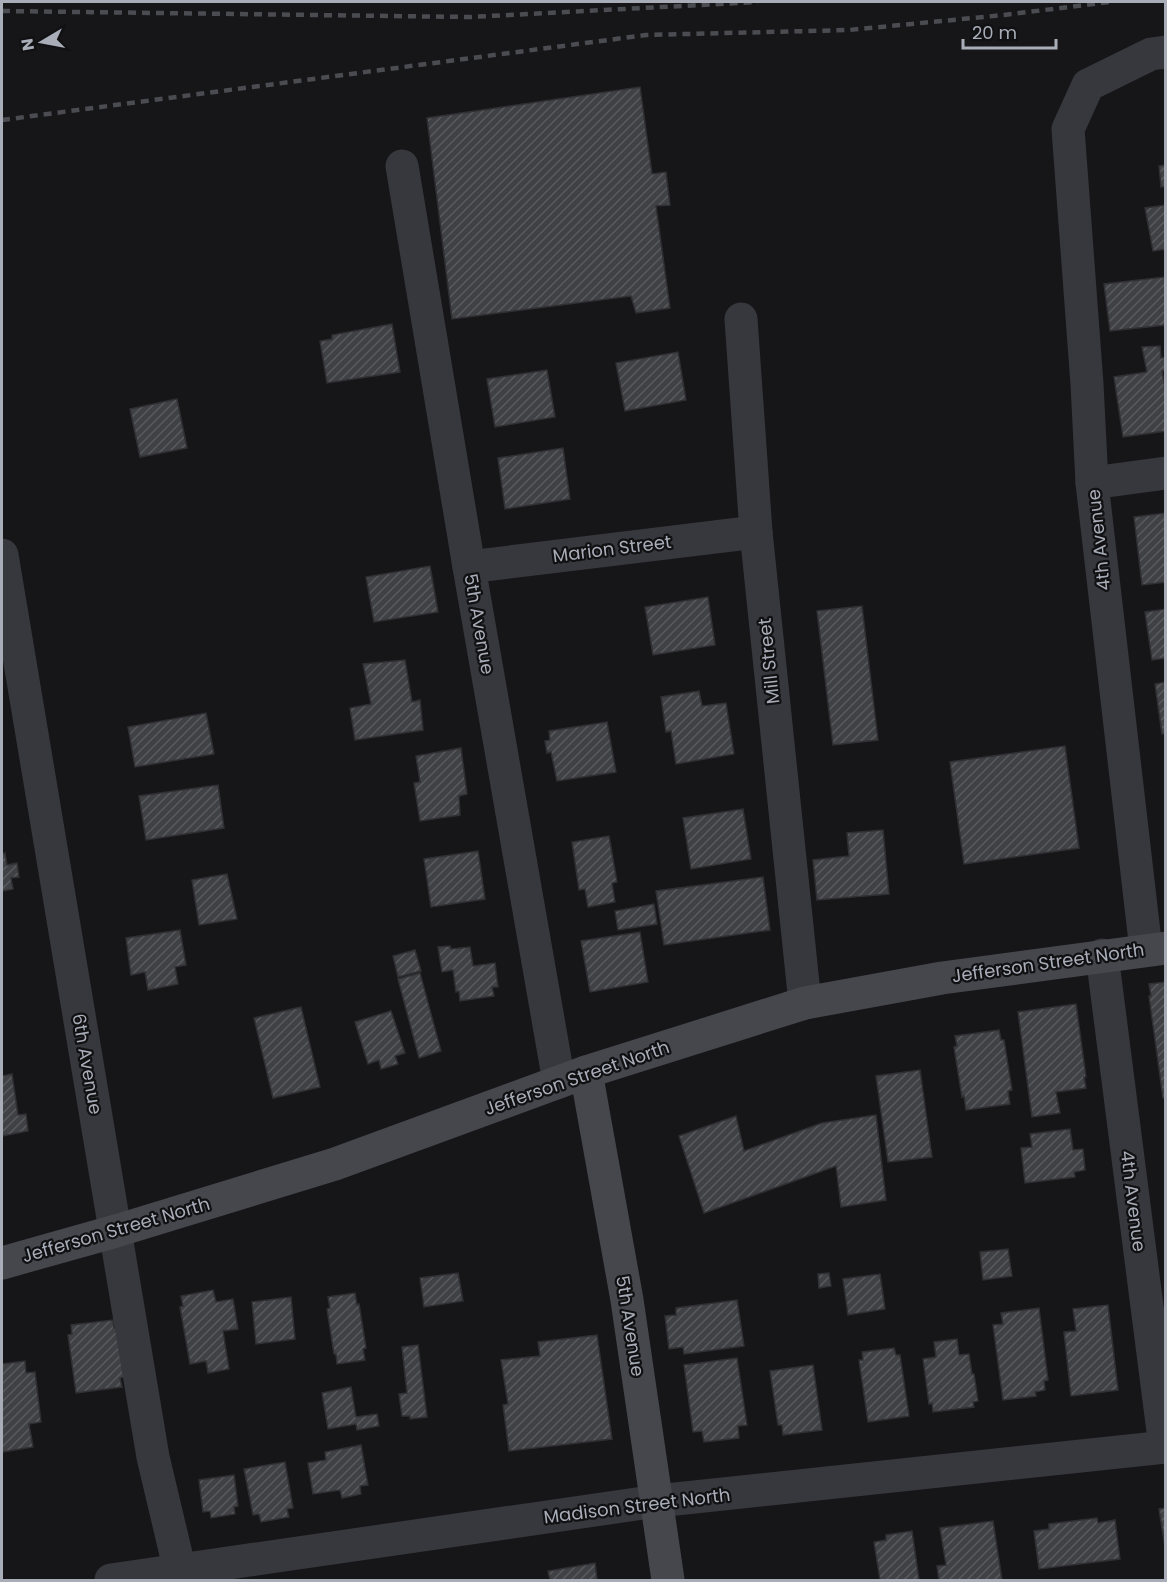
<svg xmlns="http://www.w3.org/2000/svg" width="1167" height="1582" font-family="Poppins,sans-serif">
<style>
.building{fill:url(#building-hatch);stroke:#303034;stroke-width:1.5}
.lines{fill:none;stroke-linecap:round;stroke-linejoin:round}
.street{stroke:#37383d;stroke-width:33}
.secondary{stroke:#45474d;stroke-width:33}
.rail{stroke:#4a4c52;stroke-width:4.5;stroke-dasharray:8 6;stroke-linecap:butt}
.labels{text-anchor:middle;stroke-width:4.5;stroke-linejoin:round;paint-order:stroke}
.street-label{font-size:18px;fill:#a8adb8;stroke:#111113}
</style>
<defs>
<pattern id="building-hatch" width="6" height="6" patternUnits="userSpaceOnUse" patternTransform="scale(1.5)"><rect width="6" height="6" fill="#404145"/><path d="M-1 1l2-2M0 6l6-6M5 7l2-2" fill="none" stroke="#595a5e"/></pattern>
</defs>
<rect width="100%" height="100%" fill="#161618"/>
<g class="building">
<path d="M 640,87 L 652,174 L 666,172 L 670,205 L 656,206 L 670,308 L 636,313 L 631,296 L 452,319 L 427,118 Z"/>
<path d="M 1166,165 L 1166,186 L 1161,187 L 1159,166 Z"/>
<path d="M 1166,205 L 1166,249 L 1153,251 L 1145,208 Z"/>
<path d="M 1165,277 L 1166,325 L 1110,331 L 1104,284 Z"/>
<path d="M 392,324 L 400,372 L 327,383 L 320,341 L 332,339 L 332,335 Z"/>
<path d="M 1160,346 L 1161,358 L 1166,357 L 1166,371 L 1162,371 L 1166,395 L 1166,431 L 1123,437 L 1114,377 L 1147,372 L 1142,347 Z"/>
<path d="M 678,352 L 686,400 L 625,411 L 616,363 Z"/>
<path d="M 547,370 L 555,417 L 495,427 L 487,379 Z"/>
<path d="M 177,399 L 187,448 L 140,457 L 130,409 Z"/>
<path d="M 563,448 L 570,499 L 505,509 L 498,458 Z"/>
<path d="M 1166,513 L 1166,582 L 1142,585 L 1134,517 Z"/>
<path d="M 430,566 L 438,612 L 374,622 L 366,577 Z"/>
<path d="M 708,597 L 715,645 L 653,655 L 645,607 Z"/>
<path d="M 862,606 L 878,740 L 833,745 L 817,611 Z"/>
<path d="M 1166,609 L 1166,658 L 1152,660 L 1145,612 Z"/>
<path d="M 405,660 L 412,702 L 420,700 L 423,730 L 355,740 L 350,708 L 371,704 L 363,664 Z"/>
<path d="M 1166,682 L 1166,733 L 1162,734 L 1155,684 Z"/>
<path d="M 699,691 L 702,706 L 726,703 L 734,754 L 676,764 L 671,731 L 666,732 L 661,697 Z"/>
<path d="M 206,713 L 214,754 L 135,767 L 128,727 Z"/>
<path d="M 607,722 L 616,772 L 557,781 L 551,752 L 547,753 L 545,741 L 550,740 L 549,731 Z"/>
<path d="M 1065,746 L 1079,848 L 964,864 L 950,762 Z"/>
<path d="M 461,748 L 467,794 L 459,796 L 460,815 L 420,821 L 414,783 L 420,782 L 416,756 Z"/>
<path d="M 218,785 L 224,828 L 146,840 L 139,796 Z"/>
<path d="M 743,809 L 751,859 L 691,869 L 683,818 Z"/>
<path d="M 883,830 L 889,894 L 817,900 L 813,860 L 849,856 L 847,833 Z"/>
<path d="M 609,836 L 617,882 L 612,883 L 615,902 L 588,907 L 585,889 L 579,890 L 572,842 Z"/>
<path d="M 478,851 L 485,899 L 431,907 L 424,859 Z"/>
<path d="M 5,853 L 7,865 L 17,863 L 19,877 L 11,878 L 13,889 L 2,891 L 2,854 Z"/>
<path d="M 227,874 L 237,919 L 199,925 L 192,880 Z"/>
<path d="M 763,877 L 770,930 L 664,945 L 656,891 Z"/>
<path d="M 654,904 L 657,924 L 618,930 L 615,911 Z"/>
<path d="M 180,930 L 186,965 L 175,967 L 178,984 L 148,990 L 145,972 L 131,975 L 126,938 Z"/>
<path d="M 640,932 L 648,982 L 590,992 L 581,941 Z"/>
<path d="M 450,946 L 451,949 L 470,947 L 473,966 L 495,963 L 498,987 L 492,987 L 494,996 L 460,1001 L 459,991 L 456,992 L 453,970 L 442,972 L 438,947 Z"/>
<path d="M 415,950 L 421,971 L 398,977 L 393,956 Z"/>
<path d="M 420,973 L 441,1051 L 419,1058 L 398,979 Z"/>
<path d="M 1166,982 L 1166,1098 L 1163,1098 L 1149,996 L 1151,996 L 1149,984 Z"/>
<path d="M 1076,1004 L 1086,1077 L 1084,1077 L 1086,1088 L 1056,1092 L 1060,1113 L 1032,1117 L 1018,1012 Z"/>
<path d="M 301,1007 L 320,1087 L 273,1098 L 254,1018 Z"/>
<path d="M 391,1011 L 405,1053 L 395,1056 L 398,1064 L 381,1069 L 379,1060 L 368,1064 L 355,1022 Z"/>
<path d="M 999,1030 L 1001,1040 L 1004,1040 L 1012,1090 L 1008,1091 L 1010,1104 L 966,1110 L 964,1096 L 962,1097 L 954,1047 L 957,1046 L 955,1036 Z"/>
<path d="M 920,1070 L 932,1157 L 888,1162 L 876,1076 Z"/>
<path d="M 12,1074 L 18,1115 L 26,1114 L 28,1131 L 2,1136 L 2,1076 Z"/>
<path d="M 876,1115 L 886,1200 L 841,1207 L 836,1166 L 704,1213 L 679,1136 L 736,1116 L 744,1151 L 822,1123 Z"/>
<path d="M 1070,1129 L 1073,1150 L 1083,1149 L 1085,1170 L 1074,1172 L 1075,1177 L 1025,1183 L 1021,1148 L 1032,1147 L 1030,1134 Z"/>
<path d="M 1008,1249 L 1012,1276 L 983,1280 L 980,1252 Z"/>
<path d="M 458,1273 L 463,1301 L 424,1307 L 420,1278 Z"/>
<path d="M 829,1273 L 831,1286 L 819,1288 L 818,1274 Z"/>
<path d="M 880,1274 L 885,1309 L 848,1315 L 843,1279 Z"/>
<path d="M 213,1290 L 216,1302 L 233,1299 L 238,1329 L 223,1331 L 229,1369 L 208,1373 L 206,1361 L 190,1364 L 180,1307 L 183,1306 L 181,1296 Z"/>
<path d="M 355,1293 L 357,1305 L 359,1304 L 366,1348 L 363,1349 L 365,1360 L 337,1364 L 336,1354 L 334,1354 L 327,1309 L 330,1308 L 328,1297 Z"/>
<path d="M 291,1297 L 295,1339 L 256,1344 L 252,1302 Z"/>
<path d="M 737,1300 L 744,1346 L 684,1354 L 683,1347 L 669,1349 L 665,1316 L 676,1315 L 676,1308 Z"/>
<path d="M 1108,1305 L 1118,1390 L 1071,1396 L 1064,1332 L 1076,1331 L 1073,1309 Z"/>
<path d="M 1039,1308 L 1048,1380 L 1044,1381 L 1045,1390 L 1035,1392 L 1036,1396 L 1003,1400 L 993,1325 L 1003,1324 L 1001,1313 Z"/>
<path d="M 113,1320 L 114,1328 L 118,1328 L 124,1377 L 120,1378 L 122,1387 L 76,1393 L 68,1335 L 72,1334 L 71,1325 Z"/>
<path d="M 597,1335 L 612,1439 L 509,1451 L 503,1405 L 508,1404 L 501,1360 L 540,1356 L 538,1342 Z"/>
<path d="M 957,1339 L 959,1355 L 969,1354 L 972,1374 L 974,1374 L 978,1401 L 973,1402 L 974,1407 L 933,1412 L 932,1403 L 929,1404 L 923,1359 L 936,1357 L 934,1342 Z"/>
<path d="M 418,1345 L 427,1417 L 410,1419 L 410,1416 L 402,1416 L 399,1394 L 407,1393 L 402,1347 Z"/>
<path d="M 894,1348 L 896,1355 L 900,1355 L 909,1416 L 868,1422 L 859,1360 L 863,1360 L 862,1352 Z"/>
<path d="M 737,1358 L 747,1425 L 738,1426 L 739,1438 L 704,1442 L 702,1431 L 693,1432 L 684,1365 Z"/>
<path d="M 25,1361 L 26,1373 L 35,1372 L 41,1422 L 29,1424 L 33,1447 L 2,1452 L 2,1364 Z"/>
<path d="M 813,1365 L 822,1430 L 783,1435 L 782,1425 L 778,1425 L 770,1371 Z"/>
<path d="M 351,1387 L 356,1417 L 377,1414 L 379,1426 L 357,1430 L 356,1424 L 328,1429 L 322,1393 Z"/>
<path d="M 361,1445 L 368,1485 L 360,1486 L 361,1494 L 342,1498 L 340,1490 L 313,1494 L 308,1463 L 326,1460 L 325,1452 Z"/>
<path d="M 285,1462 L 293,1508 L 287,1509 L 289,1517 L 261,1522 L 259,1514 L 253,1515 L 244,1469 Z"/>
<path d="M 234,1475 L 238,1506 L 234,1507 L 235,1514 L 211,1518 L 210,1511 L 203,1512 L 199,1480 Z"/>
<path d="M 1166,1508 L 1166,1553 L 1159,1509 Z"/>
<path d="M 1097,1518 L 1098,1523 L 1115,1520 L 1120,1559 L 1039,1569 L 1034,1531 L 1049,1529 L 1049,1524 Z"/>
<path d="M 993,1521 L 1002,1580 L 939,1580 L 937,1566 L 946,1565 L 940,1528 Z"/>
<path d="M 912,1531 L 919,1580 L 880,1580 L 874,1542 L 886,1540 L 886,1535 Z"/>
<path d="M 595,1563 L 597,1580 L 550,1580 L 548,1571 Z"/>
</g>
<g class="lines">
<g class="street">
<path d="M 402,166 L 469,567 L 559,1082"/>
<path d="M 741,319 L 756,532 L 805,1003"/>
<path d="M 1092,483 L 1166,473"/>
<path d="M 2,555 L 153,1457 L 180,1571"/>
<path d="M 469,567 L 756,532"/>
<path d="M 1146,950 L 1092,483 L 1087,384 L 1068,129 L 1088,85 L 1151,54 L 1166,52"/>
<path d="M 1102,955 L 1165,1447"/>
<path d="M 111,1580 L 657,1501 L 1166,1447"/>
</g>
<g class="secondary">
<path d="M 586,1072 L 627,1300 L 668,1580"/>
<path d="M 2,1263 L 116,1231 L 335,1164 L 586,1072 L 805,1003 L 942,978 L 1166,948"/>
</g>
<g class="rail">
<path d="M 2,11 L 470,17 L 758,2"/>
<path d="M 2,120 L 646,35 L 849,30 L 1004,15 L 1109,2"/>
</g>
</g>
<g class="labels">
<g class="street-label">
<text transform="translate(1099 540) rotate(-96)" y="6">4th Avenue</text>
<text transform="translate(612 549) rotate(-7)" y="6">Marion Street</text>
<text transform="translate(479 624) rotate(80)" y="6">5th Avenue</text>
<text transform="translate(769 661) rotate(-96)" y="6">Mill Street</text>
<text transform="translate(1048 963) rotate(-8)" y="6">Jefferson Street North</text>
<text transform="translate(87 1064) rotate(80)" y="6">6th Avenue</text>
<text transform="translate(577 1078) rotate(-19)" y="6">Jefferson Street North</text>
<text transform="translate(1133 1201) rotate(83)" y="6">4th Avenue</text>
<text transform="translate(116 1230) rotate(-16)" y="6">Jefferson Street North</text>
<text transform="translate(630 1326) rotate(81)" y="6">5th Avenue</text>
<text transform="translate(637 1506) rotate(-7)" y="6">Madison Street North</text>
</g>
</g>
<rect width="1167" height="1582" fill="none" stroke="#a8adb8" stroke-width="6"/>
<g transform="translate(42 42) rotate(260)" stroke="#111113" stroke-width="4.5" paint-order="stroke">
<path d="M0-4.5L10 22L0 15L-10 22Z" fill="#a8adb8"/>
<text y="-9" font-size="16" font-weight="bold" text-anchor="middle" fill="#a8adb8">N</text>
</g>
<path d="M963 39v9h93v-9" fill="none" stroke="#a8adb8" stroke-width="3"/>
<text x="972" y="39" font-size="18" fill="#a8adb8" stroke="#111113" stroke-width="4.5" paint-order="stroke">20 m</text>
</svg>
